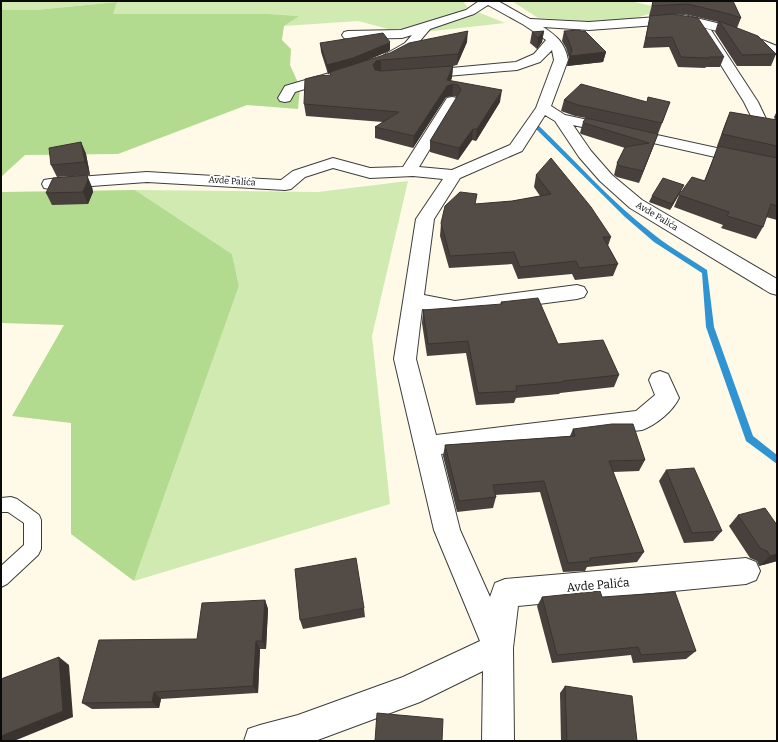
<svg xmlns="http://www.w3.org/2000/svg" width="778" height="742" font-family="Bitter,serif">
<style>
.green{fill:#d0eab1}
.forest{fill:#b3db90}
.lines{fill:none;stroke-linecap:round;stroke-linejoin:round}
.stream{fill:#2f94d1;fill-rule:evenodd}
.service-casing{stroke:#3d3d3d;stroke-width:2}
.minor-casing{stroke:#3d3d3d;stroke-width:2}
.service{fill:#fff;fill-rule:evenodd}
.minor{fill:#fff;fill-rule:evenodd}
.wall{fill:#47403c}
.shaded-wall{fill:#3a3431}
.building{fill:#534b46;stroke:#3a3431}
.labels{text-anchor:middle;stroke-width:4;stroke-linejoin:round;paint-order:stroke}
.far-street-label{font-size:9px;fill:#0a0a0a;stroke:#fff}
.near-street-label{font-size:12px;fill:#0a0a0a;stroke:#fff}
</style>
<rect width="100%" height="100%" fill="#fffae8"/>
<g class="green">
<path d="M 1,1 L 463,1 L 468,8 L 505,23 L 407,34 L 358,21 L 284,26 L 298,16 L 269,14 L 112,14 L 117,2 L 35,10 L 1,10 Z"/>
<path d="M 512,1 L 630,1 L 665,9 L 620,23 L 538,18 Z"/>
<path d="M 408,181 L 372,336 L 390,504 L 134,581 L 239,286 L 232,254 L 135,190 L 318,192 Z"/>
</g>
<g class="forest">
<path d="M 117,2 L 113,14 L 269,14 L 299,16 L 284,26 L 282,40 L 291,49 L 290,65 L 300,87 L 298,109 L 247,105 L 118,154 L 25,155 L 1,177 L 1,10 L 35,10 Z"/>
<path d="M 135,190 L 232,254 L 239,286 L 134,581 L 71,534 L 71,423 L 12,416 L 64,325 L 1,323 L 1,192 Z"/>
</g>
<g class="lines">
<path class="stream" d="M 533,124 L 537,124 C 575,160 610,201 652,233 C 669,247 689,258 707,270 L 714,327 L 753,436 L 777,455 L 777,464 L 746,441 L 745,438 L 706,327 L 702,273 L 654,242 L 625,217 L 533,126 Z"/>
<g class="service-casing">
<path id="service" d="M 11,497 L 17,499 L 39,515 L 41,520 L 41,549 L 38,555 L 7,584 L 1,587 L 1,566 L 24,545 L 24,523 L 8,512 L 1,512 L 1,498 Z"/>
</g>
<g class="minor-casing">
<g id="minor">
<path d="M 479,1 L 498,1 L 530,19 L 589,22 L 684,15 L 725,25 L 777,46 L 777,54 L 717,31 L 684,23 L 589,30 L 543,27 C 557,36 565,43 568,60 L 551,106 L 565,115 L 777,161 L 777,171 L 573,125 L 591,151 L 612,175 L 642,200 L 777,279 L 777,295 L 770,293 L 630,208 L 600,181 L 579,157 L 555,121 L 545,115 L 522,151 L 460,178 L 434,219 L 424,295 L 455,301 L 577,285 L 584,287 L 587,292 L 584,297 L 577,299 L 455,315 L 422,309 L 416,359 L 436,435 L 636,411 L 655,395 L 649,380 L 652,374 L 660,371 L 668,374 L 679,398 C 673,411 656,425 642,430 L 441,454 L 460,530 L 490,597 L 495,583 L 505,579 L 746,558 L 756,562 L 760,571 L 756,580 L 746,584 L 518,606 L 513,648 L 514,741 L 482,741 L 483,671 L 420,702 L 315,741 L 244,741 L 248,729 L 260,725 L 298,715 L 403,677 L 480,641 L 434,530 L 394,359 L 416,219 L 443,179 L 413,176 L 370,178 L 333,168 L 305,177 L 291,189 L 285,190 L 147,182 L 50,189 L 44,188 L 42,184 L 44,180 L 50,179 L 147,172 L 281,180 L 293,171 L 333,158 L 370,168 L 403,167 L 447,98 L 452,97 L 457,98 L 459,101 L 419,167 L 452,170 L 510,145 L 536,108 L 554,60 L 552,50 L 540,62 L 517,70 L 424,78 L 419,77 L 417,74 L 419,71 L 516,62 L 534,54 L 546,40 L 524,25 L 488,5 L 474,14 L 430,29 L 413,49 L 389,62 L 384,61 L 383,58 L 384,55 L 405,43 L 412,35 L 402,38 L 348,39 L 344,38 L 342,35 L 344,32 L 348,31 L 401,30 L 466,10 Z"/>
<path d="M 707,29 L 711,30 L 758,102 L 767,121 L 765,124 L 760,125 L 755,124 L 744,102 L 701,33 L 703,30 Z"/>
<path d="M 333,72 L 338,73 L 340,76 L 338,79 L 295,92 L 290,101 L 285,102 L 280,101 L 278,98 L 285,86 Z"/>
</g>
</g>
<use href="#service" class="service"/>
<use href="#minor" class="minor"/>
</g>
<g class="wall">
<path d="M 653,1 L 733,1 L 741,18 L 737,28 L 776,54 L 771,66 L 737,66 L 715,32 L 718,22 L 684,14 L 668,15 L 724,57 L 720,67 L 706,67 L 705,68 L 678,67 L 669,47 L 643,48 L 648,25 L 650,16 L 649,16 Z"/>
<path d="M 544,31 L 542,42 L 537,49 L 530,43 L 532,32 Z"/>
<path d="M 564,31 L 580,31 L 606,52 L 603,62 L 567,66 L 569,58 L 566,48 L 562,41 Z"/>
<path d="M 467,42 L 457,65 L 453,66 L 452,77 L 451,81 L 500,102 L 476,141 L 472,140 L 458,160 L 430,152 L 430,141 L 457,97 L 452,96 L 446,97 L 413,148 L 375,138 L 375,127 L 383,122 L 306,116 L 304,104 L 330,75 L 330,73 L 328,74 L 321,52 L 320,43 L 390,50 L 387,52 L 367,60 Z"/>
<path d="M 564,100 L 647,102 L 670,102 L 658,134 L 609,123 L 658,134 L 639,183 L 617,177 L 614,175 L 617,163 L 625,148 L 581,134 L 580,133 L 583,122 L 586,118 L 575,116 L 561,111 Z"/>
<path d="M 777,111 L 777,220 L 766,217 L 763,227 L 756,239 L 721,228 L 723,225 L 674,207 L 679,195 L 704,181 L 718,147 L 717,146 L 725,124 L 730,112 L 775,120 L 774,117 Z"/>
<path d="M 81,142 L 86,154 L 90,175 L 57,177 L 51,165 Z"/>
<path d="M 536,175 L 611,237 L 608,246 L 618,264 L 613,276 L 575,280 L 572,274 L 518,279 L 512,264 L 449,268 L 440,236 L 441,223 L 475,204 L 512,201 L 540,196 L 534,187 Z"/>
<path d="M 92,187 L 93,192 L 88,204 L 52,205 L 46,193 Z"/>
<path d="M 681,191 L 670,210 L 649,202 L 652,196 Z"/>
<path d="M 501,302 L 558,344 L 619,375 L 614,387 L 560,393 L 559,394 L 516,398 L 514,403 L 476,405 L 466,353 L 427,356 L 422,323 L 423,310 L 500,305 Z"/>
<path d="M 573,429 L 645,460 L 639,471 L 613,472 L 644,552 L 637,562 L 587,567 L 585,571 L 563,572 L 540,492 L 495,495 L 496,497 L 493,508 L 457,512 L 443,456 L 445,445 L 570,436 Z"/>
<path d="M 666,470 L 722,531 L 713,541 L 684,543 L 659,481 Z"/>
<path d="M 738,515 L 777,525 L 777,561 L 759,566 L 757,561 L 750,558 L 729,526 Z"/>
<path d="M 542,597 L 602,597 L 696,651 L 686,659 L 633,663 L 631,655 L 552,663 L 537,606 Z"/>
<path d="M 265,600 L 268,609 L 266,649 L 260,649 L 258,693 L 161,699 L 159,708 L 92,709 L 82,703 L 197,639 Z"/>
<path d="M 364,608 L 365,617 L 303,629 L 300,620 Z"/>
<path d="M 565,686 L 637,741 L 561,741 L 560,693 Z"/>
</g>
<g class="shaded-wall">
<path d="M 468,31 L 467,42 L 457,65 L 458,54 Z"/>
<path d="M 544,31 L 542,42 L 537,49 L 538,38 Z"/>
<path d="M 390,42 L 390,50 L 387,52 L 353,66 L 328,74 L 327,65 Z"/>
<path d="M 606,52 L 603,62 L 567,66 L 570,56 Z"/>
<path d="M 381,60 L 381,72 L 376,73 L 373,65 L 376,61 Z"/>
<path d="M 453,66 L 452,77 L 449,85 L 453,84 L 452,96 L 446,97 L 413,148 L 414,136 L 447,80 Z"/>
<path d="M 502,90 L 500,102 L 476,141 L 477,129 Z"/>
<path d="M 473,129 L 472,140 L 458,160 L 459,148 Z"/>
<path d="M 658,134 L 654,145 L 639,183 L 643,171 Z"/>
<path d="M 81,142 L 86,154 L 90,175 L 85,162 Z"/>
<path d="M 87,175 L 92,187 L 93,192 L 88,204 L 83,192 Z"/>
<path d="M 684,185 L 681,191 L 670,210 L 672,204 Z"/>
<path d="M 777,554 L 777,561 L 759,566 L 770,556 Z"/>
<path d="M 265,600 L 268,609 L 266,649 L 262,641 Z"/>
<path d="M 256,641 L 260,649 L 258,693 L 253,686 Z"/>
<path d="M 59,657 L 69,665 L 73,717 L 14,741 L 1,741 L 1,736 Z"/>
<path d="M 154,692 L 161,699 L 159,708 L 152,702 Z"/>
</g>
<g class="building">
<path d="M 653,1 L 733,1 L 741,18 L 729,14 L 688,4 L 652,6 Z"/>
<path d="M 672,14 L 698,18 L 724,57 L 709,57 L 709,58 L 681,57 L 672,37 L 646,38 L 650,16 Z"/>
<path d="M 719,21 L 758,36 L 776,54 L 742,55 Z"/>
<path d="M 580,30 L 580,31 L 585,31 L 606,52 L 570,56 L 572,50 L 568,39 L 564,31 Z"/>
<path d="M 468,31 L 458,54 L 381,60 L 376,61 L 373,65 L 375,70 L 381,71 L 453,66 L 447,80 L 502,90 L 477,129 L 473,129 L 459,148 L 430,141 L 461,90 L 458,85 L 453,84 L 447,86 L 414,136 L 375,127 L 399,112 L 304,104 L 305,79 L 317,76 L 331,75 L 330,72 L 390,53 L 409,43 Z"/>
<path d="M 544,31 L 538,38 L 532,32 Z"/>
<path d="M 383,33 L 390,42 L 387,44 L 353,58 L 327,65 L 320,43 Z"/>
<path d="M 581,84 L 647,102 L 648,97 L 670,102 L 662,123 L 578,105 L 564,100 Z"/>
<path d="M 730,112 L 777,120 L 777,146 L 722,134 Z"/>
<path d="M 586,118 L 658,134 L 643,171 L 620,166 L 617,163 L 625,147 L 649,143 L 584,123 L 583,122 Z"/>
<path d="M 81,142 L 85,162 L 51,165 L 49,148 Z"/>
<path d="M 718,146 L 777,158 L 777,206 L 771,204 L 763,227 L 727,216 L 729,212 L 679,195 L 692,177 L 705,181 Z"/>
<path d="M 551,158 L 591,207 L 611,237 L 603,237 L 618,264 L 579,268 L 576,261 L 520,267 L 514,252 L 450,256 L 441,223 L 445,206 L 460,192 L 477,194 L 475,204 L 512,201 L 551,194 L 536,175 Z"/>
<path d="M 87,175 L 88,180 L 83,192 L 46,193 L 53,178 Z"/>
<path d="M 663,178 L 684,185 L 672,204 L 652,196 Z"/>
<path d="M 538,298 L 558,344 L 603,340 L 619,375 L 563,381 L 563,382 L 516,386 L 517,391 L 478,393 L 468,341 L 428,344 L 423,310 L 502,304 L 501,302 Z"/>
<path d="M 612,424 L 633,424 L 645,460 L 609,461 L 644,552 L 590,558 L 590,561 L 568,563 L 544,481 L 493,485 L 496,497 L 459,501 L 445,445 L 575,436 L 573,429 Z"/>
<path d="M 694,468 L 722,531 L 692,533 L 666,470 Z"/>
<path d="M 765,508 L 777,525 L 777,554 L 770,556 L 767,551 L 760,548 L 738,515 Z"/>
<path d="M 356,558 L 364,608 L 300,620 L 295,569 Z"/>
<path d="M 600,591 L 602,597 L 675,592 L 696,651 L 641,655 L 638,647 L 557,655 L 542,597 Z"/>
<path d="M 265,600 L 262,641 L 256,641 L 253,686 L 154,692 L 152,702 L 82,703 L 99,640 L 197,639 L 202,603 Z"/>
<path d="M 59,657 L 63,711 L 1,736 L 1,679 Z"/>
<path d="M 565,686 L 632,696 L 637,741 L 567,741 Z"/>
<path d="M 377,713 L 443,719 L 442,741 L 375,741 Z"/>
</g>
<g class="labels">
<g class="far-street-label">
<text transform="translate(232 181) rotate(4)" y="3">Avde Palića</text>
<text transform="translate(657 216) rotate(31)" y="3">Avde Palića</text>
</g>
<g class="near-street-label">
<text transform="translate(598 585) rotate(-5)" y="4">Avde Palića</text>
</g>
</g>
<rect width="778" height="742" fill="none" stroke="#0a0a0a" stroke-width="4"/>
</svg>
